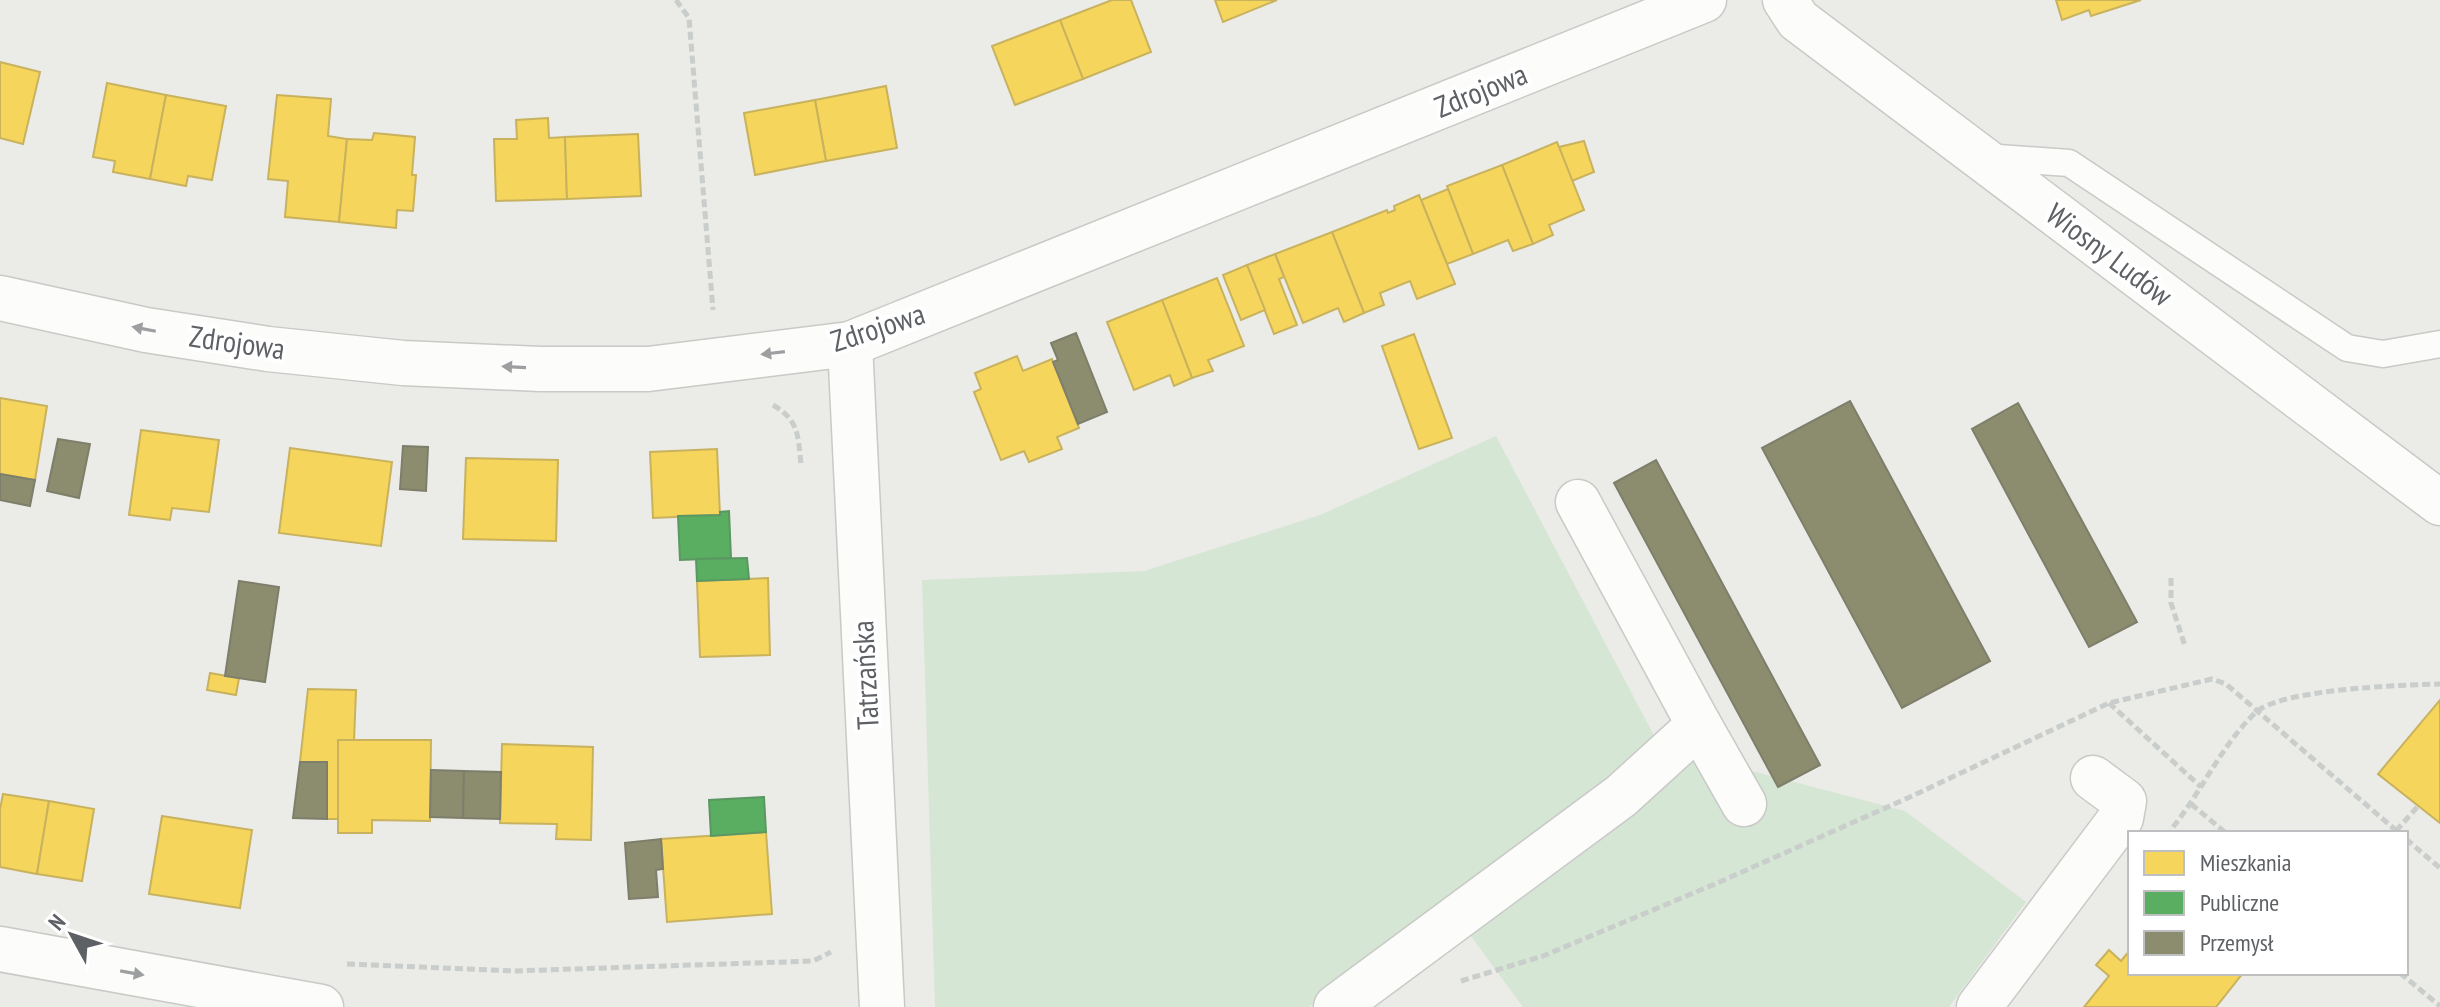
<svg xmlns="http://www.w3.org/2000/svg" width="2440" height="1007" font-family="'PT Sans Narrow',sans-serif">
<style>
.green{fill:#d6e6d4}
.homes{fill:#f6d55c;stroke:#c8b25e;stroke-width:2}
.public{fill:#5aae61;stroke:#5b9762;stroke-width:2}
.industry{fill:#8c8c6e;stroke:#7e7f6b;stroke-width:2}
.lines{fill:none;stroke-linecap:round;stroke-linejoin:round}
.lane-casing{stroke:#c9c9c8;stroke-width:29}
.street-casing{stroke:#c9c9c8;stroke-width:47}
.path{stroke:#c9cdcb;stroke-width:5;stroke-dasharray:8 4;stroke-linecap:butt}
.lane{stroke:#fcfcfb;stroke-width:26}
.street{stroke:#fcfcfb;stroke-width:44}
.oneway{fill:#9d9ea0}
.labels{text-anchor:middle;stroke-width:8;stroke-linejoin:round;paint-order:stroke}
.street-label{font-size:30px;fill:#5d6064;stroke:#fff}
</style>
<rect width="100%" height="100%" fill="#ebebe7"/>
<path class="green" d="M 1496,436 L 1660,747 L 1905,811 L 2026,902 L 1949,1007 L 1523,1007 L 1448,905 L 1309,1007 L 935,1007 L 922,580 L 1144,571 L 1320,515 Z"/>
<g class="homes">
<path d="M 1112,0 L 1131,0 L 1151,52 L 1083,79 L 1060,20 Z"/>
<path d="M 1215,0 L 1277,0 L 1223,22 Z"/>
<path d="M 2056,0 L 2141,0 L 2091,16 L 2089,10 L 2062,20 Z"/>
<path d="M 1060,20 L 1083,79 L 1015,105 L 992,46 Z"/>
<path d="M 0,62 L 40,72 L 23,144 L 0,138 Z"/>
<path d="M 107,83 L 166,95 L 150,179 L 113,172 L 115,161 L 93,157 Z"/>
<path d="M 886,86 L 897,148 L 826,161 L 815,100 Z"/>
<path d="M 166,95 L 226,106 L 212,180 L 188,176 L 186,186 L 150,179 Z"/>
<path d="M 277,95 L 331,99 L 328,136 L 347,139 L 339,222 L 285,217 L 288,181 L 268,179 Z"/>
<path d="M 815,100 L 826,161 L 755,175 L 744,113 Z"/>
<path d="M 548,118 L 549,138 L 565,137 L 567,199 L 496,201 L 494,139 L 517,139 L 516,120 Z"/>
<path d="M 374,133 L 415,137 L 412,175 L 416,175 L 413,211 L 397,210 L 396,228 L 339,222 L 347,139 L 372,140 Z"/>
<path d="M 638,134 L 641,196 L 567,199 L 565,137 Z"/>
<path d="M 1584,141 L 1594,172 L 1572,181 L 1559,147 Z"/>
<path d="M 1557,142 L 1584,210 L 1549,225 L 1553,235 L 1533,244 L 1502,165 Z"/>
<path d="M 1502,165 L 1533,244 L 1513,251 L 1508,240 L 1473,254 L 1447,186 Z"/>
<path d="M 1448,189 L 1473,254 L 1447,264 L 1421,200 Z"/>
<path d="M 1419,195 L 1455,284 L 1417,299 L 1410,281 L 1380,293 L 1384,305 L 1364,313 L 1332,232 L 1387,210 L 1388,213 L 1395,210 L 1394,206 Z"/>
<path d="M 1332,232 L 1364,313 L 1344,322 L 1338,308 L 1303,323 L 1275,254 Z"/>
<path d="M 1275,254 L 1284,277 L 1279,279 L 1297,325 L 1274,334 L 1247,265 Z"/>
<path d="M 1247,265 L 1265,310 L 1241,320 L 1223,275 Z"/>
<path d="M 1217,278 L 1244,346 L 1208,360 L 1213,371 L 1192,378 L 1162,300 Z"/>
<path d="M 1162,300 L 1192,378 L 1174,386 L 1170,375 L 1134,390 L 1107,322 Z"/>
<path d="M 1414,334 L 1452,438 L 1419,449 L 1382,346 Z"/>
<path d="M 1017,356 L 1023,371 L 1052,359 L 1079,428 L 1057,437 L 1062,449 L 1029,462 L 1024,451 L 1001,460 L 974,392 L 981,389 L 975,373 Z"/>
<path d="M 0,398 L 47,406 L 35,480 L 0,474 Z"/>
<path d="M 141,430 L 219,440 L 209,512 L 172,508 L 170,520 L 129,515 Z"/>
<path d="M 290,448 L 392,462 L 381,546 L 279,533 Z"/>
<path d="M 717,449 L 720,515 L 653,518 L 650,452 Z"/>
<path d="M 466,458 L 558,460 L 556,541 L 463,539 Z"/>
<path d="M 768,578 L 770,655 L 700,657 L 697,581 Z"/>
<path d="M 210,673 L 239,678 L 236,695 L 207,690 Z"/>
<path d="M 308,689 L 356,690 L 354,741 L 338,740 L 338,819 L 327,819 L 327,762 L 300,762 Z"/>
<path d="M 2440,700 L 2440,823 L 2378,774 Z"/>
<path d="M 338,740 L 431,740 L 430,821 L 372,820 L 372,833 L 338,833 Z"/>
<path d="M 502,744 L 593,747 L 591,840 L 556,839 L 557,824 L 500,823 Z"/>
<path d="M 3,794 L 49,801 L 37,874 L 0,867 L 0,809 Z"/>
<path d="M 49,801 L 94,809 L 82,881 L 37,874 Z"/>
<path d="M 162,816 L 252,830 L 240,908 L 149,894 Z"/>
<path d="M 766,832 L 772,914 L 667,922 L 661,839 Z"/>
<path d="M 2109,950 L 2121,961 L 2130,950 L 2130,973 L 2243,973 L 2216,1007 L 2084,1007 L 2109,976 L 2096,965 Z"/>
</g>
<g class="public">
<path d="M 729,511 L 731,558 L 680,560 L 678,516 L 720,515 L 720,512 Z"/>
<path d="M 747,558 L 749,579 L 697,581 L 696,559 Z"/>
<path d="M 764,797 L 766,832 L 711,836 L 709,800 Z"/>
</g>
<g class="industry">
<path d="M 1076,333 L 1107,412 L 1078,424 L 1053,362 L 1058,360 L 1051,343 Z"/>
<path d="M 1850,401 L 1990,661 L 1902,708 L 1762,448 Z"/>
<path d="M 2018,403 L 2137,622 L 2089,647 L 1972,429 Z"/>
<path d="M 58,439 L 90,444 L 79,498 L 47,491 Z"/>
<path d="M 403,446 L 428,447 L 426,491 L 400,489 Z"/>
<path d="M 1656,460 L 1820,765 L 1778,787 L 1614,483 Z"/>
<path d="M 0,474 L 35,480 L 30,506 L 0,500 Z"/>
<path d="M 239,581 L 279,587 L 265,682 L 225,676 Z"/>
<path d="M 300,762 L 327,762 L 327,819 L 293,818 Z"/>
<path d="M 431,770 L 464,771 L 463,818 L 430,817 Z"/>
<path d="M 464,771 L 501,772 L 500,819 L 463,818 Z"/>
<path d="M 661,839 L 663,869 L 656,870 L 658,897 L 629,899 L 625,843 Z"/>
</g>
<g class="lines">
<g class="lane-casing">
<path id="lane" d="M 1985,157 L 2069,163 L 2347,348 L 2383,354 L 2440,344"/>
</g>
<g class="street-casing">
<g id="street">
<path d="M 1785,0 L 1798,20 L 2440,503"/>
<path d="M 0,298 L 146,330 L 268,349 L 403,363 L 540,369 L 648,369 L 850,344 L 1704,0"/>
<path d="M 850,344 L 882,1007"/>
<path d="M 1699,725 L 1744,804"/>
<path d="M 0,949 L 321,1007"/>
<path d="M 1336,1007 L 1621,796 L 1699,725 L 1578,502"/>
<path d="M 1979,1007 L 2121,818 L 2124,801 L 2093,778"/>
</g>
</g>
<g class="path">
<path d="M 676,0 L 689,18 L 713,310"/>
<path d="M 773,405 C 799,420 798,436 801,464"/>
<path d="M 2171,578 L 2171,603 L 2185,646"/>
<path d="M 2109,703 L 2201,787"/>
<path d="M 2191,804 L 2226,833"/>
<path d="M 2173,827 C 2202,791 2221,746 2255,713 C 2279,689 2403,685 2440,684"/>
<path d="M 2396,831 L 2419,805"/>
<path d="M 2406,839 L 2440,868"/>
<path d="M 347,964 L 514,971 L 813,961 L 831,952"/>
<path d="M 2400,973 L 2440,1006"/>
<path d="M 1461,981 L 1543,956 L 1715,884 L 1910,797 L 2109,703 L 2212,679 L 2226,684 L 2399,833"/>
</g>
<use href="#lane" class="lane"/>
<use href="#street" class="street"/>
</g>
<defs><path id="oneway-solid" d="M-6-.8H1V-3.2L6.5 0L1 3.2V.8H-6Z" transform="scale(2)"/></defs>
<g class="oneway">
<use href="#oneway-solid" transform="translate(144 329) rotate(-169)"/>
<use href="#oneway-solid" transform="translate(773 353) rotate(173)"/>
<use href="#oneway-solid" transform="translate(514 367) rotate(-177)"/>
<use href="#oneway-solid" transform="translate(132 973) rotate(10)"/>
</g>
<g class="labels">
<g class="street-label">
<text transform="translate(1481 91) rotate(-22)" y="10">Zdrojowa</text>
<text transform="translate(2109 255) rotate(37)" y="10">Wiosny Ludów</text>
<text transform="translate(878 328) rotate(-18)" y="10">Zdrojowa</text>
<text transform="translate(237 343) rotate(8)" y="10">Zdrojowa</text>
<text transform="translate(866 675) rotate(-93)" y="10">Tatrzańska</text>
</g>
</g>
<rect x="2128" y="831" width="280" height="144" fill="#ffffff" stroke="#bebfc1" stroke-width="2"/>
<rect x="2144" y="851" width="40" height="24" fill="#f6d55c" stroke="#bebfc1" stroke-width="2"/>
<text x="2200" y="871" font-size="24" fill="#5d6064">Mieszkania</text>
<rect x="2144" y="891" width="40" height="24" fill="#5aae61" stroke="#bebfc1" stroke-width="2"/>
<text x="2200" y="911" font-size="24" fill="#5d6064">Publiczne</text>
<rect x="2144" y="931" width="40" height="24" fill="#8c8c6e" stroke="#bebfc1" stroke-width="2"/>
<text x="2200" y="951" font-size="24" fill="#5d6064">Przemysł</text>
<g transform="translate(72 935) rotate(310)" stroke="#ffffff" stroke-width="6" paint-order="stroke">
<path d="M0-6L14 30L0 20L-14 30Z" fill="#5d6064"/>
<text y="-12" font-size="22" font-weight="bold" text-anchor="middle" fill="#5d6064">N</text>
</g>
</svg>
